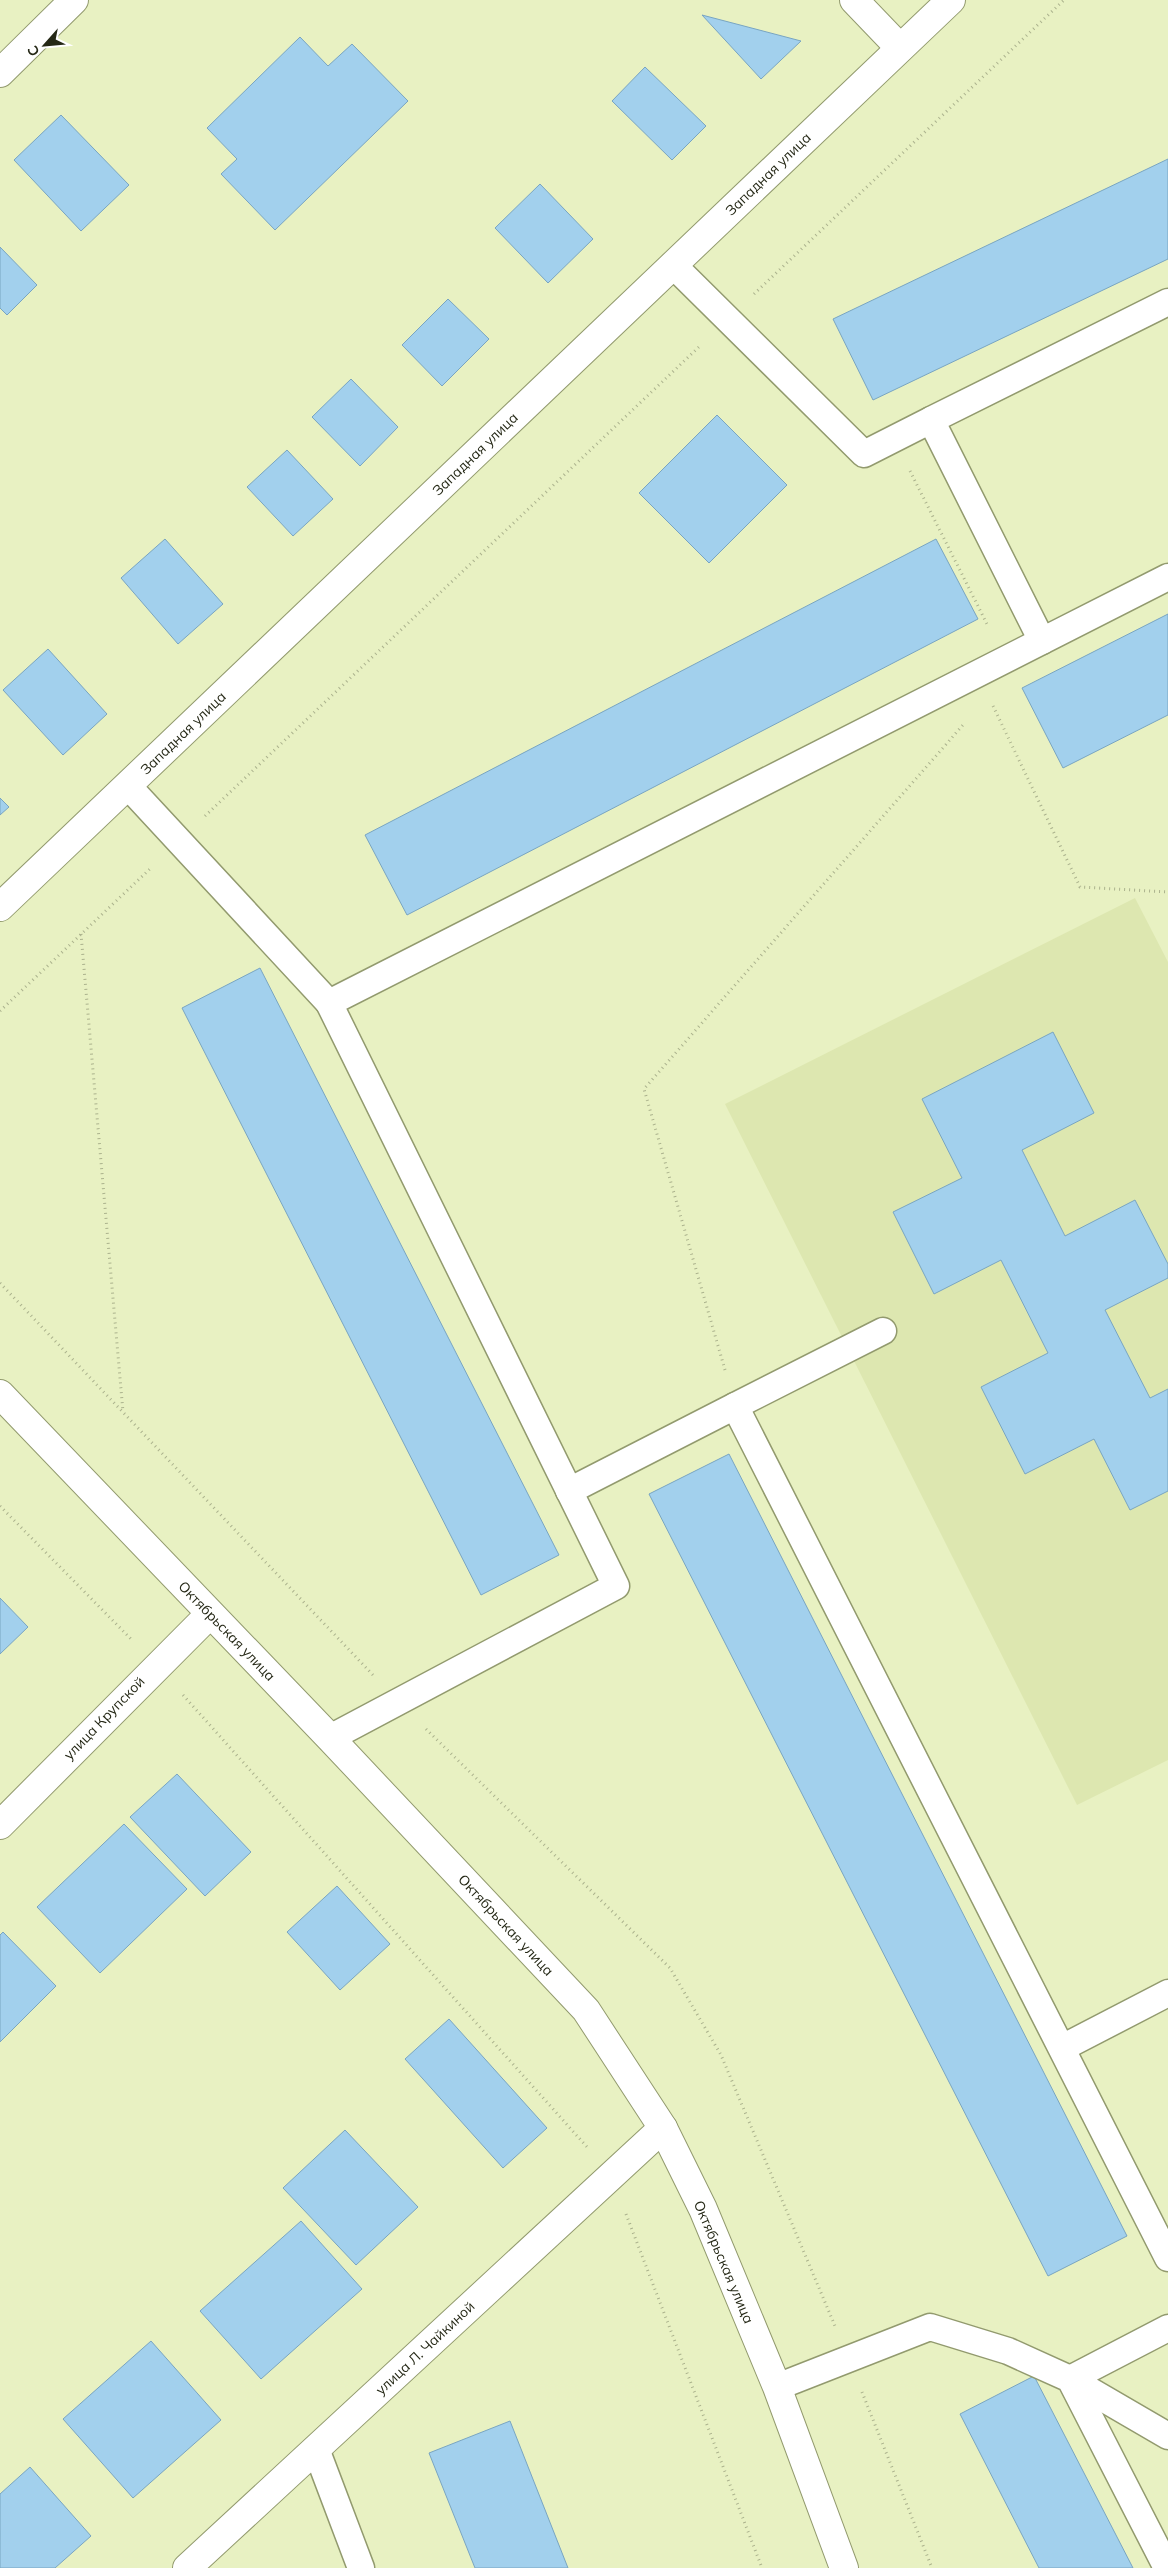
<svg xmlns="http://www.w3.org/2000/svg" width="1168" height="2568" font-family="Mulish,sans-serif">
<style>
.built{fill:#dde7b0}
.building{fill:#a2d0ed;stroke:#79a5c1}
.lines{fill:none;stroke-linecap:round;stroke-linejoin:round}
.lane-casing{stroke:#929a6e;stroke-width:29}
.street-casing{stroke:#929a6e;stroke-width:30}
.secondary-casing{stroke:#929a6e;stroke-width:30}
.path{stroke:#abb28d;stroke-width:3;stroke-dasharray:1 4;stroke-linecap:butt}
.lane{stroke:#fff;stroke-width:26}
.street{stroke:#fff;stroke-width:28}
.secondary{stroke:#fff;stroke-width:28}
.labels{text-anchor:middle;stroke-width:4;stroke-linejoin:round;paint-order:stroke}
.street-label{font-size:14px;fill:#252816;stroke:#fff}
</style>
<rect width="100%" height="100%" fill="#e8f1c2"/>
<path class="built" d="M 1135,898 L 1168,962 L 1168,1760 L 1077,1805 L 725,1104 Z"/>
<g class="building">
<path d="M 702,15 L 801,41 L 761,79 Z"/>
<path d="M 300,37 L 328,66 L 352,44 L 408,101 L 275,230 L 221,174 L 237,159 L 207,128 Z"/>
<path d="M 645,67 L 706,126 L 672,160 L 612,101 Z"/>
<path d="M 61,115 L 129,185 L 81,231 L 14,160 Z"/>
<path d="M 1168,159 L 1168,259 L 873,400 L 833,319 Z"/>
<path d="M 540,184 L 593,239 L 548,283 L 495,228 Z"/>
<path d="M 0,247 L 37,285 L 7,315 L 0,308 Z"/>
<path d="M 448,299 L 489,339 L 442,386 L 402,345 Z"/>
<path d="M 351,379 L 398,427 L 360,466 L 312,417 Z"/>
<path d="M 717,415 L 787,485 L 709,563 L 639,493 Z"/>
<path d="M 287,450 L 333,499 L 293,536 L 247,487 Z"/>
<path d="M 165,539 L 223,604 L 178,644 L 121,578 Z"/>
<path d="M 936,539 L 978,619 L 407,915 L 365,835 Z"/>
<path d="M 1168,614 L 1168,715 L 1063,768 L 1022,688 Z"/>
<path d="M 48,649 L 107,714 L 63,755 L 3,690 Z"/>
<path d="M 0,798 L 9,807 L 0,815 Z"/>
<path d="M 260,968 L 559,1555 L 481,1595 L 182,1008 Z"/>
<path d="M 1053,1032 L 1094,1113 L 1022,1150 L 1065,1236 L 1135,1200 L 1168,1264 L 1168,1278 L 1105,1310 L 1150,1398 L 1168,1389 L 1168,1491 L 1130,1510 L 1094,1439 L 1025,1474 L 981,1387 L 1048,1353 L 1001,1260 L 934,1294 L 893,1212 L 962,1178 L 922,1099 Z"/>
<path d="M 729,1454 L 1127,2236 L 1048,2276 L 649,1494 Z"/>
<path d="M 0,1598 L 28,1627 L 0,1654 Z"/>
<path d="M 177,1774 L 251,1852 L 205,1896 L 130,1817 Z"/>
<path d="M 124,1824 L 187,1889 L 100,1973 L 37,1907 Z"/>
<path d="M 337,1886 L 390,1944 L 340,1990 L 287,1932 Z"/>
<path d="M 3,1932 L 56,1986 L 0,2042 L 0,1935 Z"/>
<path d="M 449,2019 L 547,2128 L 503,2168 L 405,2059 Z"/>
<path d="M 345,2130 L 418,2207 L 356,2265 L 283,2188 Z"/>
<path d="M 301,2221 L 362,2289 L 261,2379 L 200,2311 Z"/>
<path d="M 151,2341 L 221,2420 L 133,2498 L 63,2419 Z"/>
<path d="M 1034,2376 L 1133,2568 L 1039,2568 L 960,2414 Z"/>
<path d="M 510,2421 L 568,2568 L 475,2568 L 429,2453 Z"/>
<path d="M 30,2467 L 91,2536 L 55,2568 L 0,2568 L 0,2494 Z"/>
</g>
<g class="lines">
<g class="lane-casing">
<g id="lane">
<path d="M 673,265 L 864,454 L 931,420"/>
<path d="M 1042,641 L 931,420 L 1168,302"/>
<path d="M 128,786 L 329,1003 L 1168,577"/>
<path d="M 329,1003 L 616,1586 L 330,1738"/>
<path d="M 735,1406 L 883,1331"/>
<path d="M 569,1491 L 735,1406 L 1168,2258"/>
<path d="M 1062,2048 L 1168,1993"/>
<path d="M 1168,2328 L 1070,2379 L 1168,2436"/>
<path d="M 777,2387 L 930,2327 L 1008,2351 L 1070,2379 L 1167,2568"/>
<path d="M 316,2449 L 361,2568"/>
</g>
</g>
<g class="street-casing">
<g id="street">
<path d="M 854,0 L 900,48"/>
<path d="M 0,73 L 74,0"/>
<path d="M 0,1825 L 210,1614"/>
<path d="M 187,2568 L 663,2128"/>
</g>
</g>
<g class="secondary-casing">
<g id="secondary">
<path d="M 0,907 L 951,0"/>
<path d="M 0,1394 L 330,1738 L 586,2010 L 663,2128 L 703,2209 L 777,2387 L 844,2568"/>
</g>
</g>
<g class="path">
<path d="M 754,294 L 1064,0"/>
<path d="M 910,471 L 988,626"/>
<path d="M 993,706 L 1080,887 L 1168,892"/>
<path d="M 205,816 L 701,345"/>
<path d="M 81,934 L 123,1412"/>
<path d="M 0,1011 L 152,867"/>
<path d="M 0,1283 L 373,1675"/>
<path d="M 725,1370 L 644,1089 L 963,725"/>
<path d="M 0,1506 L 131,1639"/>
<path d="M 183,1695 L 587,2147"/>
<path d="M 426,1729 L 670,1968 L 721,2055 L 835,2326"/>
<path d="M 626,2214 L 762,2568"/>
<path d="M 862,2392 L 932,2568"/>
</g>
<use href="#lane" class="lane"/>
<use href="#street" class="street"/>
<use href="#secondary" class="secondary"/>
</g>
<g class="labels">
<g class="street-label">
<text transform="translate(768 174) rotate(-44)" y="5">Западная улица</text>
<text transform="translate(475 454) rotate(-44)" y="5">Западная улица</text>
<text transform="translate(183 733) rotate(-44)" y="5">Западная улица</text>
<text transform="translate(227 1631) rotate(46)" y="5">Октябрьская улица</text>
<text transform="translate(104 1718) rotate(-46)" y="5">улица Крупской</text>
<text transform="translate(506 1925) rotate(47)" y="5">Октябрьская улица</text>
<text transform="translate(724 2262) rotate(67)" y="5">Октябрьская улица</text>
<text transform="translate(425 2348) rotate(-43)" y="5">улица Л. Чайкиной</text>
</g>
</g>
<g transform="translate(45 45) rotate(243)" stroke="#ffffff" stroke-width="4" paint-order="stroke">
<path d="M0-4L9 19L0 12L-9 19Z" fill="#252816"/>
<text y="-8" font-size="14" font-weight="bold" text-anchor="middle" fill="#252816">С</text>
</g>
</svg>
